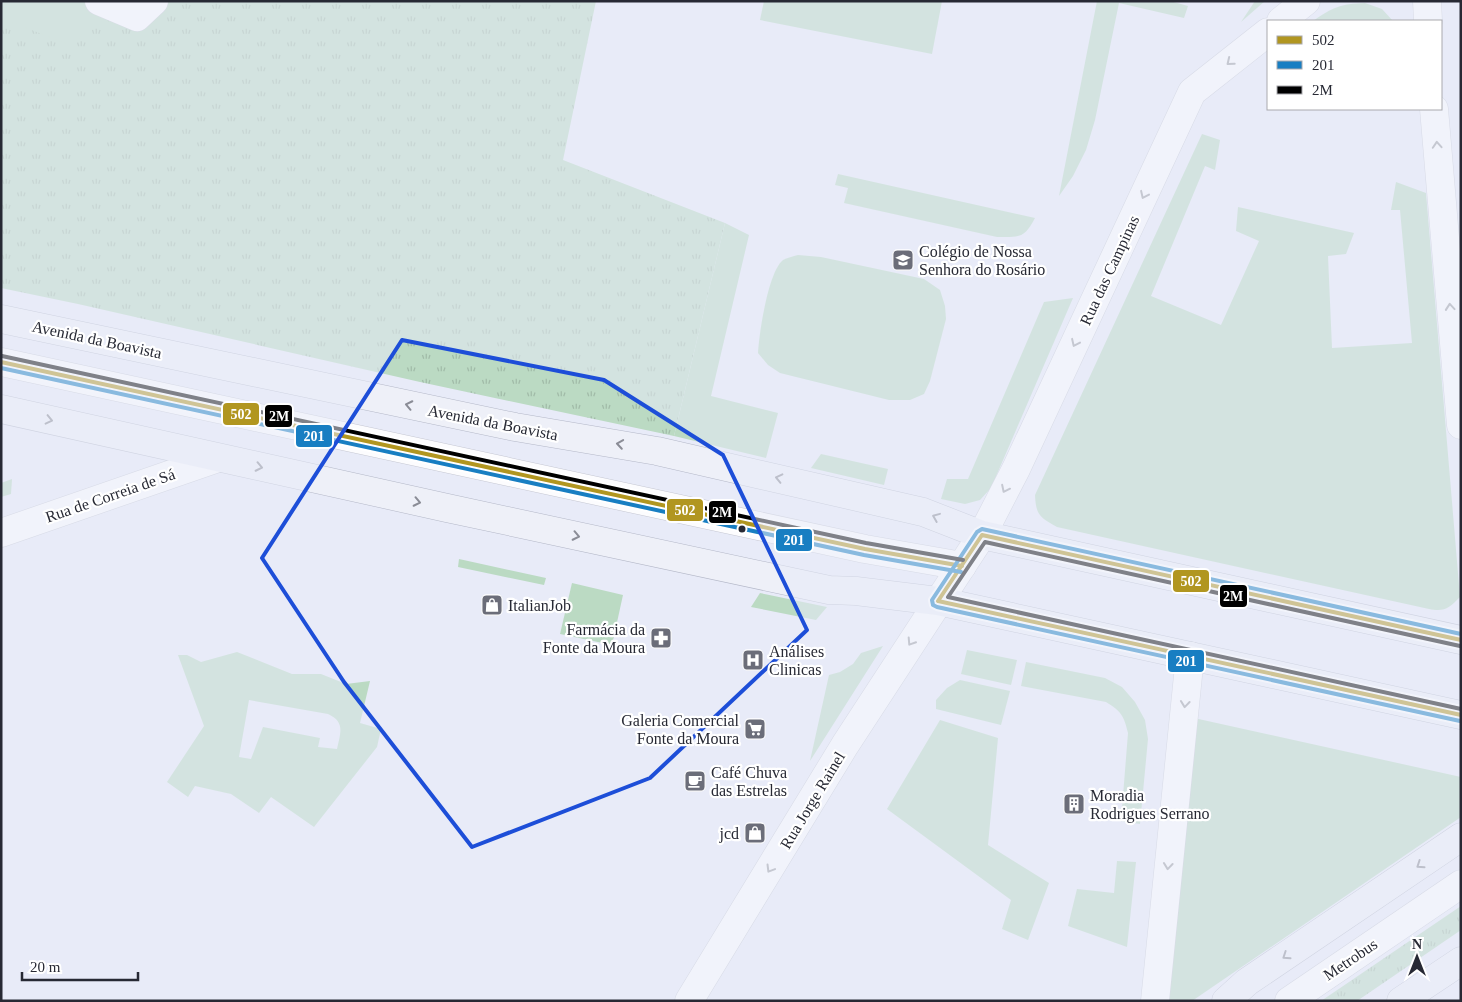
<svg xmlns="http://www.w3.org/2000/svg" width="1462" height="1002" font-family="'Times New Roman',serif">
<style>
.grass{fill:url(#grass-tufts)}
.garden{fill:#bbdac3;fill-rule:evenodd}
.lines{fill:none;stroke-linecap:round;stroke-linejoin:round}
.minor-casing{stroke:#c5c7d2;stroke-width:29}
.major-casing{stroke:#b4b8c8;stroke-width:29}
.minor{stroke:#fcfcfe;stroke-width:28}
.major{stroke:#eef0f8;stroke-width:28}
.bus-1-casing{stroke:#fff;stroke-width:8}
.bus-2-casing{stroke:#fff;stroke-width:8}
.bus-3-casing{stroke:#fff;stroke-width:8}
.bus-1{stroke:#b19620;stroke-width:4}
.bus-2{stroke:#187ec2;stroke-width:4}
.bus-3{stroke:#000;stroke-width:4}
.oneway{stroke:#9c9da3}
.oneway2{stroke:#8a8c96}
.marked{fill:none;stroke:#1d4ed8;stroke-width:4;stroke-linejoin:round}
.bus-dot{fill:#272934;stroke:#fff;stroke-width:2}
.labels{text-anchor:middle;stroke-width:4.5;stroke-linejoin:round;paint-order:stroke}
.poi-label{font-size:16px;fill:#272934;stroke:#fff;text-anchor:start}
.street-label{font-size:16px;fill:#272934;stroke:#fff}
.line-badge{stroke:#fff;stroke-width:2}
.badge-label{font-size:14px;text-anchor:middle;font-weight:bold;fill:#fff}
</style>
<defs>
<pattern id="grass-tufts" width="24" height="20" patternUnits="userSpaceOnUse" patternTransform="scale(1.25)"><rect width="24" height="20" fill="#bbdac3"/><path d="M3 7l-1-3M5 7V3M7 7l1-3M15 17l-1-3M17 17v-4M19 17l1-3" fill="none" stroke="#a1bba8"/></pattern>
</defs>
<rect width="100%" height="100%" fill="#e8ebf8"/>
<g class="grass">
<path d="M 1,1 L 596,1 L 563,160 L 725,223 L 674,436 L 420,382 L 78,304 L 1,288 Z"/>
<path d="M 1461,906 L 1461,930 L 1357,1001 L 1321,1001 Z"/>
</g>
<g class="garden">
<path d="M 1,1 L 82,1 L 95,8 L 75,47 L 1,18 Z"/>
<path d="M 764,1 L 942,1 L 932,54 L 760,20 Z"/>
<path d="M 1097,1 L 1170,1 L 1188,6 L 1184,18 L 1119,3 L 1095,120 L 1086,150 L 1073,176 L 1059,196 Z"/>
<path d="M 1255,1 L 1265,1 L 1241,22 Z"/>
<path d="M 1365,3 L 1382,9 L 1393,21 L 1313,21 C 1333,7 1340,4 1365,3 Z"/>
<path d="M 1202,134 L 1220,140 L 1215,170 L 1205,166 L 1151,296 L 1221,325 L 1259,241 L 1236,231 L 1238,207 L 1354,233 L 1346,254 L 1328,256 L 1332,348 L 1412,343 L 1400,210 L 1391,210 L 1396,182 L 1426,193 L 1460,597 C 1449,608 1445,612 1429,609 L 1057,527 C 1040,517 1036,516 1035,495 Z"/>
<path d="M 838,174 L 1035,218 C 1024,239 1019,237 997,237 L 844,203 L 848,188 L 835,185 Z"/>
<path d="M 725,223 L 749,235 L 711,396 L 778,413 L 766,458 L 674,436 Z"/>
<path d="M 798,255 L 821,257 L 924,279 L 940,290 L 945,306 L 946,319 L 930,381 L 924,394 L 910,400 L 889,400 L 780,373 L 768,365 L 758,353 C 759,334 768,272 783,260 C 787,258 793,256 798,255 Z"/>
<path d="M 1073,298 L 991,488 L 980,500 L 965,504 L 941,499 L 947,479 L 968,479 L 1044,302 Z"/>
<path d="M 821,454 L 888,469 L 884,485 L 811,468 Z"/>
<path d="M 12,479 L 11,494 L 1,497 L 1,483 Z"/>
<path d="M 459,559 L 546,578 L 544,585 L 458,567 Z"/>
<path d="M 572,583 L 623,595 L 612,645 L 560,634 Z"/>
<path d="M 760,593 L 827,607 L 816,620 L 751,607 Z"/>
<path d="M 883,646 L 810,761 L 829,675 L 840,672 L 853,664 L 861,653 Z"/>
<path d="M 967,650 L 1017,660 L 1011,685 L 961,674 Z"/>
<path d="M 237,652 L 292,674 L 321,674 L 346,684 L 370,681 L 360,723 L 381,729 L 377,747 L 314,827 L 271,797 L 259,813 L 231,794 L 195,786 L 188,797 L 167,782 L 204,726 L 178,655 L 187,655 L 201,662 ZM 249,700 L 328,714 C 346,722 340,734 337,749 L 318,747 L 320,738 L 263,727 L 251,759 L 239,757 Z"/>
<path d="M 1026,662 L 1105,678 L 1122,687 L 1135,702 L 1145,720 L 1148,739 L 1140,824 L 1121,821 L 1128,733 C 1124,716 1121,711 1106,702 L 1021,686 Z"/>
<path d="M 960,680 L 1010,691 L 1001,725 L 936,709 L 936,700 L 947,688 Z"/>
<path d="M 1194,718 L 1461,777 L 1461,817 L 1192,1001 L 1164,1001 Z"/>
<path d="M 940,720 L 998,738 L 988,845 L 1049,883 L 1028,940 L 1002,929 L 1011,900 L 887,809 Z"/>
<path d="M 1117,861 L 1136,862 L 1127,947 L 1068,926 L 1077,889 L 1114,893 Z"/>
</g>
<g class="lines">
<g class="minor-casing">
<g id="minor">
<path d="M 99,1 L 137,17 L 154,1"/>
<path d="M 1427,1 L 1428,21"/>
<path d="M 1281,21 L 1306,1"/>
<path d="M 1434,109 L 1461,425"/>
<path d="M 1,362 L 865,549 L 962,566"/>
<path d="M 1,533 L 218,458"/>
<path d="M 689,1001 L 845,745 L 982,535 L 1016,469 L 1192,92 L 1268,32"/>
<path d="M 1155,1001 L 1190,656"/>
<path d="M 1289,1001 L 1461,884"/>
</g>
</g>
<g class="major-casing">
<g id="major">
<path d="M 1,319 L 515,427 L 657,451 L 923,512 L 982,535 L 1461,640"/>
<path d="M 1,409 L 447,508 L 829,590 L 856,591 L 938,601 L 1461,715"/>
<path d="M 1226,1001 L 1247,982 L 1461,837"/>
<path d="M 1401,1001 L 1461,961"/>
</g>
</g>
<use href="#minor" class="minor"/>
<use href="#major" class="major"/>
<g class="bus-1-casing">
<g id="bus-1">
<path d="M 1,362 L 865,549 L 962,566"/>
<path d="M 1461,640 L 982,535 L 938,601 L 1461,715"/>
</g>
</g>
<g class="bus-2-casing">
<g id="bus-2">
<path d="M 1,368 L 864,555 L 961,572"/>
<path d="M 1460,721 L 937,607 L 933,605 L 932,600 L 977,532 L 982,529 L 1461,634"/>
</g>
</g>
<g class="bus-3-casing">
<g id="bus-3">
<path d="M 2,356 L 866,543 L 963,560"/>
<path d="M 1460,646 L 985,542 L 948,597 L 1461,709"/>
</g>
</g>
<use href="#bus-1" class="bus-1"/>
<use href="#bus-2" class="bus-2"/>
<use href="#bus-3" class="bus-3"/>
</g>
<defs><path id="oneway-chevron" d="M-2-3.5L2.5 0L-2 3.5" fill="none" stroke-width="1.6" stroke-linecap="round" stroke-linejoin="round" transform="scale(1.25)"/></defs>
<g class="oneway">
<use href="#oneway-chevron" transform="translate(1230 62) rotate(141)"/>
<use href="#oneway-chevron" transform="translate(1437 145) rotate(-94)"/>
<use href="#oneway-chevron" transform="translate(1144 195) rotate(115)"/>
<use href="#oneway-chevron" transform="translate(1450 307) rotate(-95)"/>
<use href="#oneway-chevron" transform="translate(1075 343) rotate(115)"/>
<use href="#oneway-chevron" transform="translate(1005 489) rotate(116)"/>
<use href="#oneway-chevron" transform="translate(911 642) rotate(123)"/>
<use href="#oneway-chevron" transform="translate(1185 704) rotate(96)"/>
<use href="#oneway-chevron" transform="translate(1168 866) rotate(96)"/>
<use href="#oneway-chevron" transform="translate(770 869) rotate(121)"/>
</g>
<g class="oneway2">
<use href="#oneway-chevron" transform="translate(409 405) rotate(-168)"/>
<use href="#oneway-chevron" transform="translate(49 420) rotate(13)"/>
<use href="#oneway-chevron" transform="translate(620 444) rotate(-171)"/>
<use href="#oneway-chevron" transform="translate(259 467) rotate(12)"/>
<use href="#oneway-chevron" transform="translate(779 478) rotate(-167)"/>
<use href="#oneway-chevron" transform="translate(417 502) rotate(12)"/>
<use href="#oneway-chevron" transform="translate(936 517) rotate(-158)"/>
<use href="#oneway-chevron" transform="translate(576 536) rotate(12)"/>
<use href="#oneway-chevron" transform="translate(1420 865) rotate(146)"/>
<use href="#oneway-chevron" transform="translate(1286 956) rotate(146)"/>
</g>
<path d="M0 0H1462V1002H0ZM 402,340 L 604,380 L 723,455 L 807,630 L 650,778 L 472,847 L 344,682 L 262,558 Z" fill="#e8ebf8" fill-opacity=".55" fill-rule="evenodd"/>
<path class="marked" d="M 402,340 L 604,380 L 723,455 L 807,630 L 650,778 L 472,847 L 344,682 L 262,558 Z"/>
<defs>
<g id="school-square" transform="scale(1.125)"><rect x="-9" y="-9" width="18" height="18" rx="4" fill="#6b6d79" stroke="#fff"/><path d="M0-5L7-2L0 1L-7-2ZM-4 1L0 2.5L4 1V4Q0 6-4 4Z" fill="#fff"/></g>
<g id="shop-square" transform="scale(1.125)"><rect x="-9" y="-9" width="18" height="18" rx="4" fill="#6b6d79" stroke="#fff"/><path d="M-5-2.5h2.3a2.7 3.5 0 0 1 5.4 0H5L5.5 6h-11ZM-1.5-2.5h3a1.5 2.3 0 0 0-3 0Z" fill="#fff"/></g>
<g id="pharmacy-square" transform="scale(1.125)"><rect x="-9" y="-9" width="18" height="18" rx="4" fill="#6b6d79" stroke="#fff"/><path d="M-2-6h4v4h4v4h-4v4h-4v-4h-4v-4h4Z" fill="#fff"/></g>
<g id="hospital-square" transform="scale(1.125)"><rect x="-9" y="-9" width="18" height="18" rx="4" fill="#6b6d79" stroke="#fff"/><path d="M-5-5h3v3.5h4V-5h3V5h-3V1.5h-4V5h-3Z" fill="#fff"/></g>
<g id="supermarket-square" transform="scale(1.125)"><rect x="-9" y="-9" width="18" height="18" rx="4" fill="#6b6d79" stroke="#fff"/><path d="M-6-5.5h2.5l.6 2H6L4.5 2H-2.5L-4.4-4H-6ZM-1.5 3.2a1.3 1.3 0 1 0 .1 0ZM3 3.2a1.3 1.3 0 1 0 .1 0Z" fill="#fff"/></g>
<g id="cafe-square" transform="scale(1.125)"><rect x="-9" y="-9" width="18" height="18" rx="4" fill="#6b6d79" stroke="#fff"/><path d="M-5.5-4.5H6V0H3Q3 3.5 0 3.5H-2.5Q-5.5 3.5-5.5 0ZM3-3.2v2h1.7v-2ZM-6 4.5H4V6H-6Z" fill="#fff"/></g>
<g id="building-square" transform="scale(1.125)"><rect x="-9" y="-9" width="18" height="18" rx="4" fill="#6b6d79" stroke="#fff"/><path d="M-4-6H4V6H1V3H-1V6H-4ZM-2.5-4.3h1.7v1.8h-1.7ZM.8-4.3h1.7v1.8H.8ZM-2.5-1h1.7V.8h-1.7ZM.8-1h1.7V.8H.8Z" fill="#fff"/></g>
</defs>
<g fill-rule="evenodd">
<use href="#school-square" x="903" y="260"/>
<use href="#shop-square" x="492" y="605"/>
<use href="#pharmacy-square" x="661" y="638"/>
<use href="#hospital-square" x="753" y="660"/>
<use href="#supermarket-square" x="755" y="729"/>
<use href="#cafe-square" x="695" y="781"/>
<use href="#building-square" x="1074" y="804"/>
<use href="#shop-square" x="755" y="833"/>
</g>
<circle class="bus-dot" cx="742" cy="529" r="4.5"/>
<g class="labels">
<g class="poi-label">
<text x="919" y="257">Colégio de Nossa<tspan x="919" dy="18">Senhora do Rosário</tspan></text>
<text x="508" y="611">ItalianJob</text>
<text x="645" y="635" text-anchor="end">Farmácia da<tspan x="645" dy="18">Fonte da Moura</tspan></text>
<text x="769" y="657">Análises<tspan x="769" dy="18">Clinicas</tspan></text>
<text x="739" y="726" text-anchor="end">Galeria Comercial<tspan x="739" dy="18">Fonte da Moura</tspan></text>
<text x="711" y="778">Café Chuva<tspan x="711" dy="18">das Estrelas</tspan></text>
<text x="1090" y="801">Moradia<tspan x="1090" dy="18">Rodrigues Serrano</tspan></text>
<text x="739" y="839" text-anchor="end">jcd</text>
</g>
<g class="street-label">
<text transform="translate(1109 270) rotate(-65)" y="6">Rua das Campinas</text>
<text transform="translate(97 339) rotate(12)" y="6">Avenida da Boavista</text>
<text transform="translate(493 422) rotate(11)" y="6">Avenida da Boavista</text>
<text transform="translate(110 495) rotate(-19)" y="6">Rua de Correia de Sá</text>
<text transform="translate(812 800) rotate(-59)" y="6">Rua Jorge Rainel</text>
<text transform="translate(1350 959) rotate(-34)" y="6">Metrobus</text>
</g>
</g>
<g class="line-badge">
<rect x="222" y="402" width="38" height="24" rx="5" fill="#b19620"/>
<rect x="264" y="404" width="29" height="24" rx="5" fill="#000"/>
<rect x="295" y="424" width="38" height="24" rx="5" fill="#187ec2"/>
<rect x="666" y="498" width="38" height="24" rx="5" fill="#b19620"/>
<rect x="708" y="500" width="29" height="24" rx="5" fill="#000"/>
<rect x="775" y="528" width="38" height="24" rx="5" fill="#187ec2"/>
<rect x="1172" y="569" width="38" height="24" rx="5" fill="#b19620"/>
<rect x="1219" y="584" width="29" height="24" rx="5" fill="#000"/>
<rect x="1167" y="649" width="38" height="24" rx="5" fill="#187ec2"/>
</g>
<g class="badge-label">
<text x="241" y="419">502</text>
<text x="279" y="421">2M</text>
<text x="314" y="441">201</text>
<text x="685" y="515">502</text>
<text x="722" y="517">2M</text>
<text x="794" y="545">201</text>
<text x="1191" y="586">502</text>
<text x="1233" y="601">2M</text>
<text x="1186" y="666">201</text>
</g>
<rect width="1462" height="1002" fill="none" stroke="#272934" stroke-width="5"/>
<rect x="1267" y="20" width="175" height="90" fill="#ffffff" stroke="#a9a9ae"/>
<rect x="1277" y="36" width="25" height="8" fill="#b19620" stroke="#a9a9ae"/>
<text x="1312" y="45" font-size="15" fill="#272934">502</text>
<rect x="1277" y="61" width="25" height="8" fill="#187ec2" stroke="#a9a9ae"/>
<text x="1312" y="70" font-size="15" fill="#272934">201</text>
<rect x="1277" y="86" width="25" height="8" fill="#000000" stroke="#a9a9ae"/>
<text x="1312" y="95" font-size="15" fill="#272934">2M</text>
<g transform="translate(1417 957)" stroke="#ffffff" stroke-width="4" paint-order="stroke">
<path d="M0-4L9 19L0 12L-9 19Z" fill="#272934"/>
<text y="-8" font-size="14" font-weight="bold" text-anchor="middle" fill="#272934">N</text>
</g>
<path d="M22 972v8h116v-8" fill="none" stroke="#272934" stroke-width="2.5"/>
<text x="30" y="972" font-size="15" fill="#272934" stroke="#ffffff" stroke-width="4" paint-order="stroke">20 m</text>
</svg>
